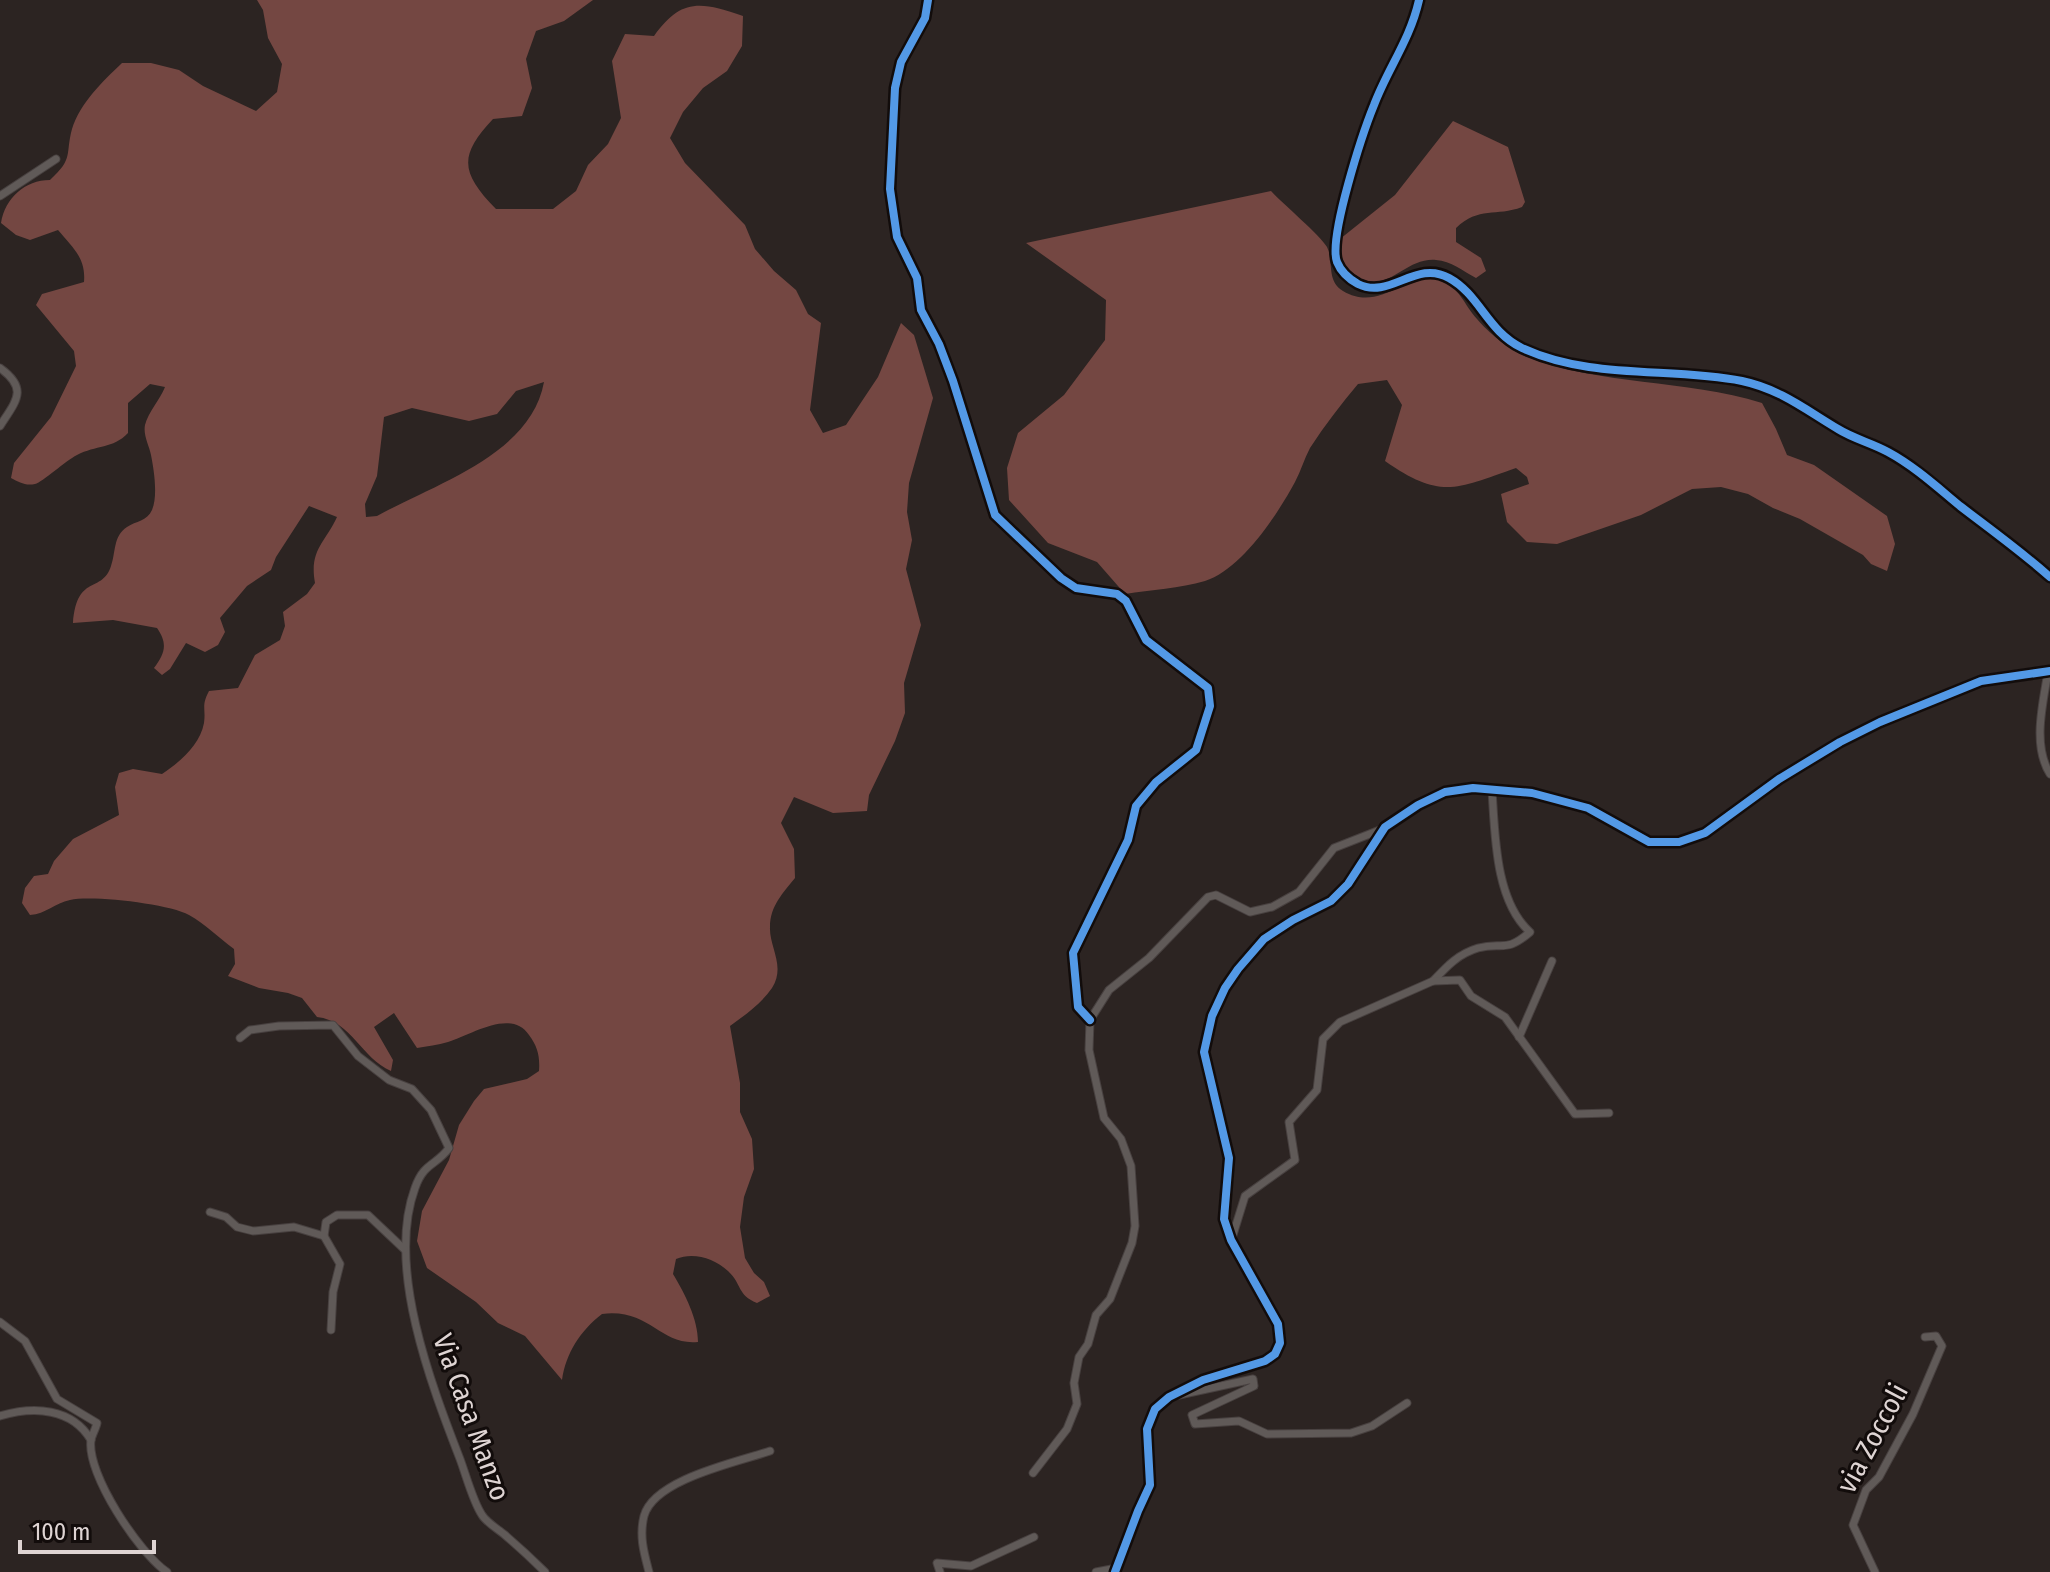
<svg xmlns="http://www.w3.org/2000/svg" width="2050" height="1572" font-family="'Fira Sans Condensed',sans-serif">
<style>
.forest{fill:#744742;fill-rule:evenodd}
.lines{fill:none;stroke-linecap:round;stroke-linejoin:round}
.street-casing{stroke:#484140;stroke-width:9}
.secondary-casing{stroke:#484140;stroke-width:12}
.street{stroke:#605a58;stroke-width:7}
.secondary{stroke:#605a58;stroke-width:10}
.cycleway-casing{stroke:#120c0b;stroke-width:13}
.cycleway{stroke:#5399e6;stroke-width:8}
.labels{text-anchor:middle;stroke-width:6;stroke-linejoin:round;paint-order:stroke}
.street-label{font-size:28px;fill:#ded4d3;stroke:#120c0b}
</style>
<rect width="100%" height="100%" fill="#2c2422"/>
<g class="forest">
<path d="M 257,0 L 593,0 L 564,21 L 536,31 L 526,59 L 532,88 L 522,116 L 493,119 C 458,156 461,173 496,209 L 553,209 L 576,191 L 588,165 L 608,144 L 621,118 L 612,61 L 625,34 L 654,36 C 680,0 698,0 743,16 L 742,46 L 727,71 L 703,88 L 683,112 L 670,138 L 685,163 L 745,225 L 755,249 L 774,271 L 796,290 L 808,314 L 821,323 L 810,410 L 823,433 L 846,425 L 878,377 L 901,323 L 914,335 L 933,398 L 909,483 L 907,512 L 912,540 L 906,569 L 921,625 L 904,683 L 905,713 L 895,741 L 869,795 L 867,811 L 833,813 L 794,797 L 781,823 L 794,849 L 795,878 C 783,893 770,906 770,927 C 769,947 786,966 772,988 C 761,1004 745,1015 730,1026 L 740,1083 L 740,1112 L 752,1139 L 754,1169 L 744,1197 L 740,1227 L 745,1258 L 754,1273 L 764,1282 L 770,1296 L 757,1303 C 737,1295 742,1284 728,1271 C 714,1258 693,1252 676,1259 L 673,1274 C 685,1294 698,1319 698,1342 C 660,1346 650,1308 602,1314 C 580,1331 566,1353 562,1380 L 525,1336 L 498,1323 L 476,1302 L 427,1268 L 417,1241 L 422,1211 L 449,1160 L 459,1125 L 474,1101 L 484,1089 L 527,1079 L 539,1071 C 540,1057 538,1047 529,1035 C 511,1008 471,1035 448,1042 C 438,1045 427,1046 417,1048 L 394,1013 L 374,1027 L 393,1060 L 391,1071 C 361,1058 352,1021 317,1017 L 302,998 L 288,993 L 259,988 L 228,976 L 235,964 L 234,949 C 219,938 205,924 189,915 C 169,904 93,895 70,900 C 55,903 46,914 30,915 L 22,903 L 25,888 L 34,876 L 48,874 L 54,861 L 73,839 L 119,815 L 115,787 L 119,773 L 133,769 L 162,774 C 180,762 200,745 204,723 C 206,708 201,706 209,691 L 238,688 L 255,655 L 280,640 L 285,626 L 283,612 L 307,594 L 315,583 C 309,550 325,543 337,517 L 309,506 L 276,557 L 271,570 L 247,586 L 220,618 L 225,632 L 218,645 L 205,652 L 186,643 L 170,669 L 162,675 L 154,668 C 165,653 168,644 157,628 L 113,620 L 73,623 C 77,573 102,594 111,566 C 116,552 113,536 127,527 C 136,521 147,521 152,510 C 158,496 154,470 151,455 C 149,445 143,435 145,425 C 148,412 160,400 165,387 L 150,384 L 128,403 L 128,433 C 113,449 96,445 77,455 C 65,461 43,482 35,484 C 25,486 19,482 11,478 L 14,463 L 51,417 L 76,366 L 74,351 L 36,305 L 42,294 L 84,282 C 86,258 73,248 58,230 L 30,240 L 16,235 L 1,223 C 5,198 25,180 50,180 C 74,158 65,155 72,129 C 80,103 103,81 122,63 L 151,63 L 179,70 L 203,86 L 256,111 L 277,92 L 282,64 L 268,38 L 263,10 ZM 544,382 C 531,455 434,484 377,516 L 366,517 L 365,504 L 377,476 L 384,417 L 412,408 L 469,421 L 497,414 L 516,391 Z"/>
<path d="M 1453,121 L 1508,147 L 1525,202 L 1522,207 C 1496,217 1479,206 1456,228 L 1456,242 L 1481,258 L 1486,271 L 1476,278 C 1463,271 1451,261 1436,260 C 1402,257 1386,301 1351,272 C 1339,263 1339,252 1340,239 L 1395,195 Z"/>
<path d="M 1271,191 C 1282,203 1321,236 1327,247 C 1334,261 1326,281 1343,291 C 1382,314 1408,268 1440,280 C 1460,287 1464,305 1477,319 C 1488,332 1508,349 1525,356 C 1600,386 1685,379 1762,403 L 1776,429 L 1787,455 L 1814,465 L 1887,516 L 1895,544 L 1887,571 L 1871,564 L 1863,555 L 1800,519 L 1773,508 L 1748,494 L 1721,487 L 1692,489 L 1641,515 L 1557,544 L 1527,542 L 1507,522 L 1501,494 L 1529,484 L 1527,477 L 1516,468 C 1456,489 1441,500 1385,461 L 1402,405 L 1387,380 L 1358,384 C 1341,404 1325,425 1310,448 C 1304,459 1301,471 1295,482 C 1277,515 1242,569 1205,581 C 1180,588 1151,590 1125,594 L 1097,562 L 1048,543 L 1009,500 L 1007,468 L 1018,433 L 1064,395 L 1105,340 L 1106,300 L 1026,243 Z"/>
</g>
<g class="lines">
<g class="street-casing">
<g id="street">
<path d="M 928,0 L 925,18 L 901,62 L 895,88 L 890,189 L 897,237 L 917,278 L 921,310 L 939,344 L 953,381 L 995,515 L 1061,578 L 1076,588 L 1117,594 L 1126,601 L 1146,640 L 1208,688 L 1210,706 L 1196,750 L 1156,782 L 1136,806 L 1128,840 L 1073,953 L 1078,1007 L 1090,1020"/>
<path d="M 0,196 L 56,159"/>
<path d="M 0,368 C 29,389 16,401 0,426"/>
<path d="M 2048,672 C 2043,703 2032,745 2050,774"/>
<path d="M 1433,981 C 1447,966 1458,954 1478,948 C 1503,941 1505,954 1530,932 C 1495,901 1495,834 1492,790"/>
<path d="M 1519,1037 L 1552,961"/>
<path d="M 240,1038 L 250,1030 L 279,1026 L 333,1025 L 358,1056 L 389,1080 L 412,1089 L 431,1110 L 449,1148 C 436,1166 424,1162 415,1188 C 386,1267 431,1384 460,1459 C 466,1475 473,1502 482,1515 C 487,1523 498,1529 505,1535 C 519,1547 532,1559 545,1572"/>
<path d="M 210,1212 L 226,1217 L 237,1227 L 253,1231 L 294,1227 L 324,1236 L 340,1264 L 333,1292 L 331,1330"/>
<path d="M 324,1236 L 326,1222 L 337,1215 L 368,1215 L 404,1249"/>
<path d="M 1232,1238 L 1245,1196 L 1295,1160 L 1289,1122 L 1317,1090 L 1323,1039 L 1340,1022 L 1433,981 L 1460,980 L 1471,996 L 1505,1017 L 1575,1114 L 1609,1113"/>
<path d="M 0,1322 L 25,1341 L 57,1399 L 97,1423 C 96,1428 92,1435 91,1440 C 86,1474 140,1554 167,1572"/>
<path d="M 1179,1395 L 1253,1379 L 1254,1386 L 1192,1415 L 1195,1424 L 1239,1421 L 1267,1434 L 1351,1433 L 1372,1426 L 1407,1403"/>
<path d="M 0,1416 C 34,1406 72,1408 91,1440"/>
<path d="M 1033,1473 L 1067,1429 L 1077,1404 L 1074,1383 L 1079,1357 L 1088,1344 L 1096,1315 L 1110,1299 L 1132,1243 L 1135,1226 L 1131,1166 L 1121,1139 L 1104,1118 L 1089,1050 L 1090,1020 L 1109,990 L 1149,958 L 1208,897 L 1216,895 L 1250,912 L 1272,907 L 1299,892 L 1334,848 L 1385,828"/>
<path d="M 649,1572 C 644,1553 639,1536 644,1516 C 654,1479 738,1462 770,1451"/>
<path d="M 940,1572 L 937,1563 L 971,1566 L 1034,1537"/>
<path d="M 1096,1572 L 1117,1568"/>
<path d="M 1875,1572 L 1853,1525 L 1866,1490 L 1879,1477 L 1913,1414 L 1942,1346 L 1936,1336 L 1925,1337"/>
</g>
</g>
<g class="secondary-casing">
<g id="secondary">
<path d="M 1419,0 C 1410,40 1388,68 1374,105 C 1363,132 1328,238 1337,262 C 1341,272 1349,279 1358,284 C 1390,300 1416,259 1449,278 C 1480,295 1487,331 1522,348 C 1591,380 1670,367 1742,381 C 1780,389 1806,410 1838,429 C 1854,439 1872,443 1888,452 C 1914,466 1937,487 1960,506 C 1990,529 2022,552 2050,577"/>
<path d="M 1115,1572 L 1138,1511 L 1150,1485 L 1147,1429 L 1155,1409 L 1169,1397 L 1203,1380 L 1265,1361 L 1275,1354 L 1280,1343 L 1278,1324 L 1231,1240 L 1224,1219 L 1229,1158 L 1204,1052 L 1212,1016 L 1225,988 L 1238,969 L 1264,939 L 1293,920 L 1331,901 L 1348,884 L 1385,827 L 1418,805 L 1445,792 L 1473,788 L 1532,793 L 1588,808 L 1649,842 L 1679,842 L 1705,833 L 1779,779 L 1840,742 L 1880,722 L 1981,681 L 2050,671"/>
</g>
</g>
<use href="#street" class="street"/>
<use href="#secondary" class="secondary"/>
<g class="cycleway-casing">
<g id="cycleway">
<path d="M 928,0 L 925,18 L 901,62 L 895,88 L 890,189 L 897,237 L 917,278 L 921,310 L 939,344 L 953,381 L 995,515 L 1061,578 L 1076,588 L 1117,594 L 1126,601 L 1146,640 L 1208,688 L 1210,706 L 1196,750 L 1156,782 L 1136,806 L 1128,840 L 1073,953 L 1078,1007 L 1090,1020"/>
<path d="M 1419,0 C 1410,40 1388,68 1374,105 C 1363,132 1328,238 1337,262 C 1341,272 1349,279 1358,284 C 1390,300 1416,259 1449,278 C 1480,295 1487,331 1522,348 C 1591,380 1670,367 1742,381 C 1780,389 1806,410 1838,429 C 1854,439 1872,443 1888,452 C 1914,466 1937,487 1960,506 C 1990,529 2022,552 2050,577"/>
<path d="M 1115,1572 L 1138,1511 L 1150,1485 L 1147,1429 L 1155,1409 L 1169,1397 L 1203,1380 L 1265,1361 L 1275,1354 L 1280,1343 L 1278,1324 L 1231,1240 L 1224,1219 L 1229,1158 L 1204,1052 L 1212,1016 L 1225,988 L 1238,969 L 1264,939 L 1293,920 L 1331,901 L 1348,884 L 1385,827 L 1418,805 L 1445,792 L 1473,788 L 1532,793 L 1588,808 L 1649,842 L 1679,842 L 1705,833 L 1779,779 L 1840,742 L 1880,722 L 1981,681 L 2050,671"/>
</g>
</g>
<use href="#cycleway" class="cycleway"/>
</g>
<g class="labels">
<g class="street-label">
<text transform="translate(472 1417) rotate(70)" y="10">Via Casa Manzo</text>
<text transform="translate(1872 1438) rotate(-62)" y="10">via Zoccoli</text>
</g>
</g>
<path d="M20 1540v12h134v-12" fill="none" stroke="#ded4d3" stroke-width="4"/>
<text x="32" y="1540" font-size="24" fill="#ded4d3" stroke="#120c0b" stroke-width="6" paint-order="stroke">100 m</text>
</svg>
